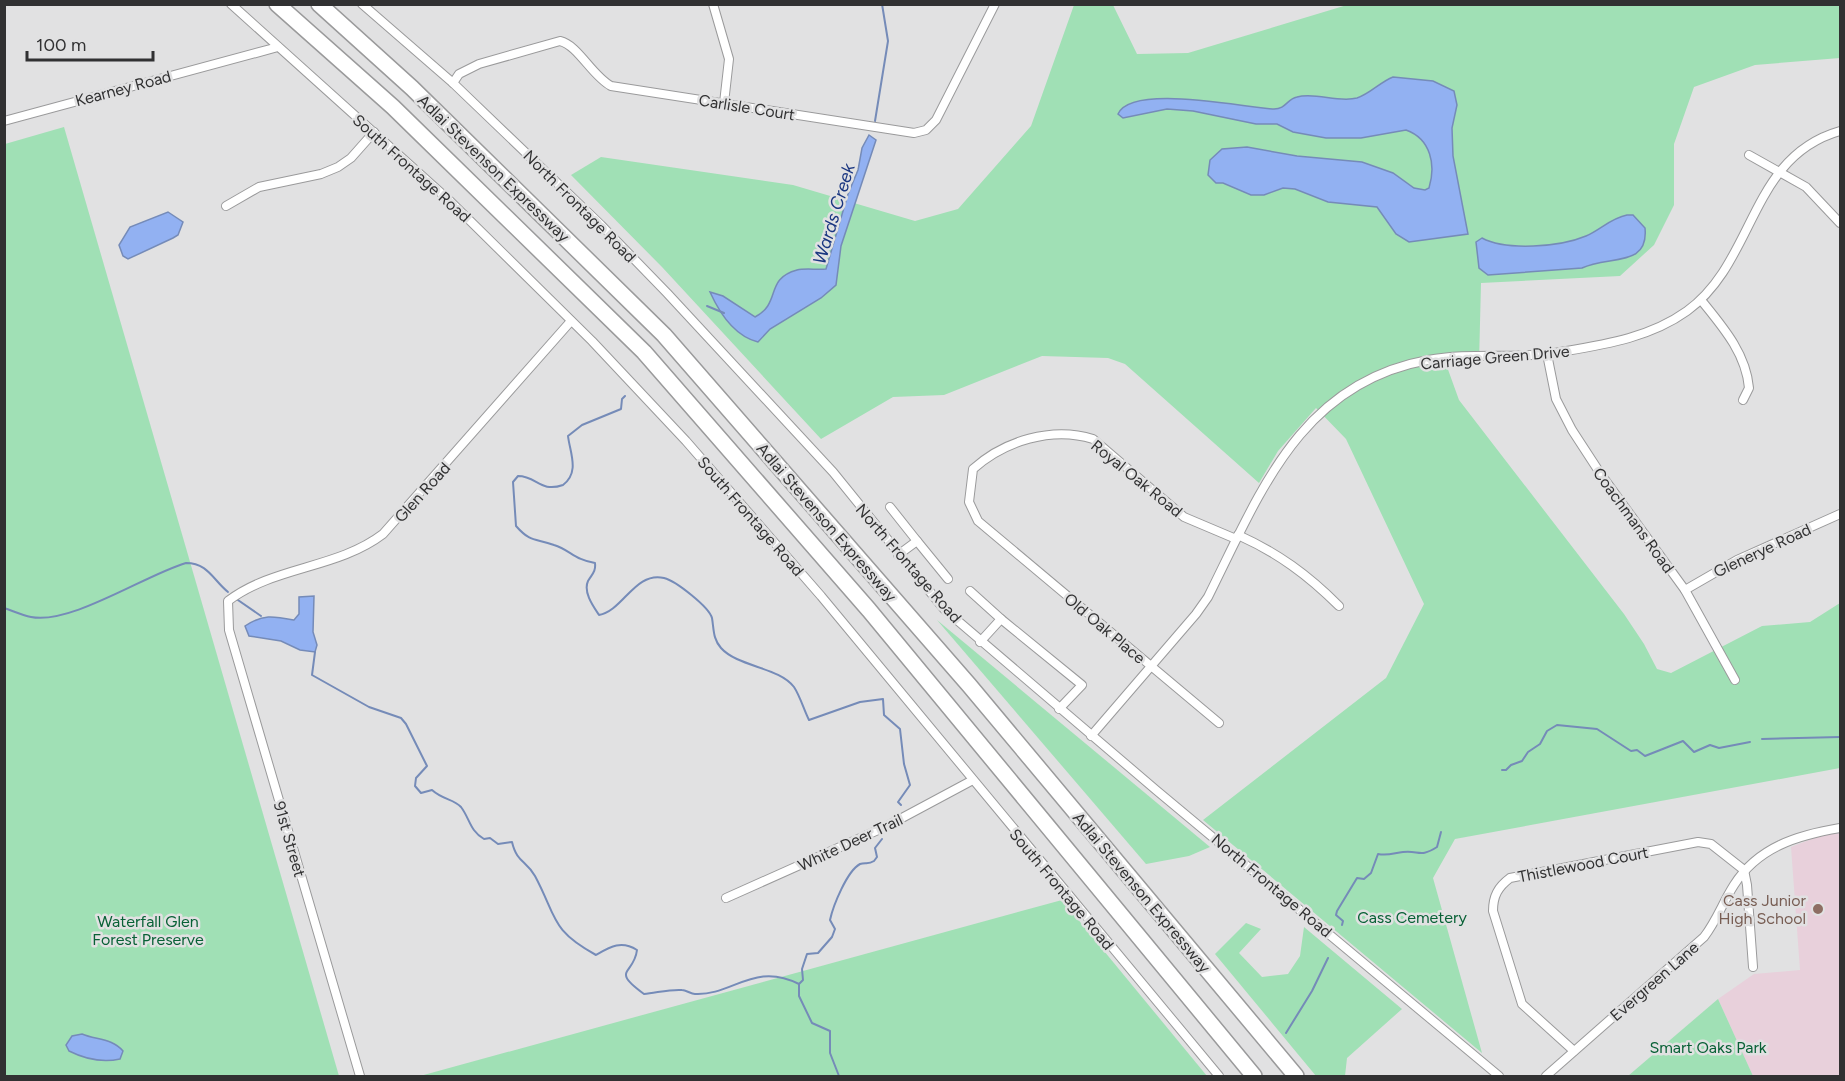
<svg xmlns="http://www.w3.org/2000/svg" width="1845" height="1081" font-family="Figtree,sans-serif">
<style>
.education{fill:#e8d0db}
.green{fill:#a0e0b5}
.water{fill:#92b1f2;stroke:#758bb8;stroke-width:1.5}
.lines{fill:none;stroke-linecap:round;stroke-linejoin:round}
.stream{stroke:#758bb8;stroke-width:2}
.street-casing{stroke:#9a9a9b;stroke-width:10}
.highway-casing{stroke:#9a9a9b;stroke-width:18}
.street{stroke:#fff;stroke-width:8}
.highway{stroke:#fff;stroke-width:15}
.education-dot{fill:#8d6e63;stroke:#e1e1e2;stroke-width:2}
.labels{text-anchor:middle;stroke-width:5;stroke-linejoin:round;paint-order:stroke}
.street-label{font-size:16px;fill:#313132;stroke:#e1e1e2}
.education-label{font-size:16px;fill:#785e54;stroke:#e1e1e2;text-anchor:end}
.park-label{font-size:16px;fill:#086136;stroke:#e1e1e2}
.water-label{font-size:18px;font-style:italic;fill:#1a3680;stroke:#e1e1e2}
</style>
<rect width="100%" height="100%" fill="#e1e1e2"/>
<path class="education" d="M 1840,833 L 1840,1076 L 1753,1076 L 1718,999 L 1754,974 L 1800,970 L 1791,847 L 1822,835 Z"/>
<g class="green">
<path d="M 1074,5 L 1113,5 L 1137,54 L 1188,53 L 1347,5 L 1840,5 L 1840,58 L 1755,65 L 1694,87 L 1674,144 L 1674,205 L 1654,245 L 1620,276 L 1481,283 L 1479,363 L 1446,364 L 1459,400 L 1624,614 L 1644,644 L 1657,669 L 1671,673 L 1762,626 L 1810,622 L 1840,603 L 1840,768 L 1455,839 L 1433,878 L 1482,1053 L 1203,820 L 1386,678 L 1424,604 L 1346,439 L 1316,408 L 1278,451 L 1259,483 L 1125,364 L 1108,358 L 1042,356 L 944,395 L 893,397 L 821,439 L 662,267 L 571,175 L 601,157 L 793,185 L 915,221 L 958,209 L 1031,126 Z"/>
<path d="M 64,127 L 339,1076 L 5,1076 L 5,144 Z"/>
<path d="M 937,620 L 1210,847 L 1189,856 L 1146,864 Z"/>
<path d="M 1062,900 L 1207,1076 L 420,1076 Z"/>
<path d="M 1246,923 L 1261,929 L 1239,953 L 1262,977 L 1288,974 L 1300,956 L 1304,927 L 1402,1009 L 1347,1058 L 1345,1076 L 1316,1076 L 1215,954 Z"/>
<path d="M 1718,999 L 1753,1076 L 1628,1076 Z"/>
</g>
<g class="water">
<path d="M 1393,77 L 1433,81 L 1454,91 L 1457,105 L 1452,128 L 1453,156 L 1468,234 L 1409,242 L 1396,234 L 1377,207 L 1328,202 L 1295,189 L 1283,188 L 1264,195 L 1251,195 L 1223,183 L 1216,183 L 1208,175 L 1210,160 L 1222,149 L 1247,147 L 1297,156 L 1362,162 L 1393,173 L 1414,188 L 1425,190 L 1429,188 C 1436,165 1431,139 1406,130 L 1361,138 L 1326,138 L 1293,132 L 1277,124 L 1256,124 L 1193,111 L 1167,109 L 1123,118 L 1118,114 C 1132,83 1245,108 1274,109 C 1286,109 1287,99 1297,97 C 1316,92 1338,103 1357,98 C 1370,94 1380,82 1393,77 Z"/>
<path d="M 869,135 L 876,140 L 841,246 L 836,285 L 821,298 L 770,329 L 758,342 C 734,336 719,312 710,292 L 723,296 L 755,317 C 782,303 764,279 797,270 C 805,268 817,270 826,269 L 848,194 L 858,170 L 862,148 Z"/>
<path d="M 168,212 L 183,222 L 178,235 L 173,238 L 128,259 L 123,256 L 119,245 L 130,227 Z"/>
<path d="M 1627,215 L 1633,215 L 1645,228 C 1649,268 1608,255 1582,268 L 1488,275 L 1479,268 L 1476,242 L 1482,238 C 1506,251 1560,247 1586,236 C 1600,230 1611,218 1627,215 Z"/>
<path d="M 314,596 L 313,632 L 317,645 L 315,652 L 300,650 L 281,641 L 249,636 L 245,626 C 263,614 273,616 294,620 L 299,614 L 299,597 Z"/>
<path d="M 82,1034 C 96,1040 112,1038 123,1051 L 120,1059 C 102,1063 85,1059 69,1051 L 66,1045 L 72,1036 Z"/>
</g>
<g class="lines">
<g class="stream">
<path d="M 875,121 L 888,41 L 882,4"/>
<path d="M 707,306 L 724,313"/>
<path d="M 625,396 L 622,399 L 621,409 L 582,425 L 568,436 C 570,453 580,472 563,485 C 540,493 537,476 518,476 L 513,482 L 516,526 C 531,543 535,538 554,545 C 570,550 575,560 595,563 C 596,572 592,574 588,581 C 583,592 593,606 599,615 C 623,611 635,571 664,578 C 676,581 709,607 712,618 C 714,630 713,639 721,648 C 738,667 779,667 794,687 C 800,696 804,710 809,720 L 860,702 L 883,699 L 884,715 L 900,729 L 904,764 L 910,785 L 898,802 L 901,805"/>
<path d="M 235,598 L 261,616"/>
<path d="M 4,608 C 13,611 22,615 31,617 C 71,625 145,575 186,563 C 208,563 213,580 228,592"/>
<path d="M 315,652 L 312,675 L 369,707 L 401,718 L 406,724 L 427,766 L 416,778 L 415,786 L 421,793 L 432,790 C 443,800 454,799 461,807 C 470,819 470,831 484,839 L 490,838 L 498,844 L 512,842 C 517,863 526,860 535,876 C 557,917 550,930 596,955 C 610,947 621,940 637,950 C 634,975 610,969 644,994 C 656,993 670,989 682,990 C 686,990 691,994 695,994 C 732,996 754,961 799,984"/>
<path d="M 1762,739 L 1840,737"/>
<path d="M 1502,770 L 1506,770 L 1511,765 L 1522,761 L 1528,752 L 1540,744 L 1547,731 L 1557,725 L 1597,729 L 1631,751 L 1637,750 L 1645,756 L 1683,741 L 1694,752 L 1710,745 L 1719,748 L 1750,742"/>
<path d="M 1342,925 L 1343,921 L 1336,915 L 1337,911 L 1357,878 L 1364,879 L 1371,873 L 1378,854 C 1388,856 1394,853 1403,852 C 1419,850 1420,858 1437,847 L 1441,832"/>
<path d="M 1286,1033 L 1312,991 L 1328,958"/>
<path d="M 839,1076 L 830,1053 L 830,1031 L 812,1023 L 799,996 L 799,984 L 803,980 L 802,969 L 807,954 L 818,953 L 832,937 L 835,929 L 830,920 C 833,906 847,871 860,864 C 866,862 868,865 874,861 L 877,857 L 875,848 L 882,839"/>
</g>
<g class="street-casing">
<g id="street">
<path d="M 231,4 L 451,202 L 592,341 L 686,441 L 821,596 L 1219,1076"/>
<path d="M 362,4 L 453,83 L 601,225 L 667,293 L 833,472 L 944,609 L 1156,790 L 1499,1076"/>
<path d="M 713,4 L 729,59 L 724,103"/>
<path d="M 453,83 L 459,74 L 479,64 L 560,41 C 578,45 592,76 611,86 L 914,133 L 926,130 L 936,120 L 995,4"/>
<path d="M 4,121 L 278,47"/>
<path d="M 1749,155 L 1806,187 L 1840,223"/>
<path d="M 226,206 L 259,187 L 321,174 L 338,167 L 351,158 L 374,132"/>
<path d="M 1701,300 C 1722,326 1746,353 1749,388 L 1743,400"/>
<path d="M 1547,354 L 1556,399 L 1572,430 L 1600,473 L 1685,590 L 1735,680"/>
<path d="M 890,507 L 917,541"/>
<path d="M 1238,535 C 1278,553 1308,575 1339,606"/>
<path d="M 898,555 L 917,541 L 948,579"/>
<path d="M 1685,590 L 1737,560 L 1840,514"/>
<path d="M 970,591 L 1001,619"/>
<path d="M 980,642 L 1001,619 L 1082,685 L 1059,709"/>
<path d="M 1219,723 L 978,521 L 969,502 L 973,469 C 1004,441 1052,426 1093,439 L 1184,517 L 1236,539"/>
<path d="M 1091,736 L 1196,614 L 1208,597 C 1260,493 1300,383 1428,360 C 1470,352 1513,359 1554,353 C 1601,345 1648,339 1687,311 C 1756,261 1749,157 1840,131"/>
<path d="M 726,898 L 887,826 L 971,781"/>
<path d="M 1574,1051 L 1522,1004 L 1493,911 C 1493,896 1498,887 1510,878 L 1698,842 L 1711,844 L 1744,870 L 1747,885 L 1753,967"/>
<path d="M 360,1076 L 229,630 L 228,601 C 274,566 337,569 383,534 L 571,321"/>
<path d="M 1546,1076 L 1704,937 C 1717,920 1723,902 1734,885 C 1758,847 1798,835 1840,828"/>
</g>
</g>
<g class="highway-casing">
<g id="highway">
<path d="M 277,4 L 393,107 L 644,352 L 869,610 L 1254,1076"/>
<path d="M 319,4 L 412,88 L 664,335 L 969,685 L 1296,1076"/>
</g>
</g>
<use href="#street" class="street"/>
<use href="#highway" class="highway"/>
</g>
<circle class="education-dot" cx="1818" cy="909" r="6"/>
<g class="labels">
<g class="street-label">
<text transform="translate(123 88) rotate(-15)" y="6">Kearney Road</text>
<text transform="translate(747 107) rotate(9)" y="6">Carlisle Court</text>
<text transform="translate(412 168) rotate(42)" y="6">South Frontage Road</text>
<text transform="translate(494 168) rotate(44)" y="6">Adlai Stevenson Expressway</text>
<text transform="translate(580 206) rotate(45)" y="6">North Frontage Road</text>
<text transform="translate(1495 357) rotate(-5)" y="6">Carriage Green Drive</text>
<text transform="translate(1137 478) rotate(39)" y="6">Royal Oak Road</text>
<text transform="translate(422 492) rotate(-48)" y="6">Glen Road</text>
<text transform="translate(751 516) rotate(49)" y="6">South Frontage Road</text>
<text transform="translate(1634 520) rotate(54)" y="6">Coachmans Road</text>
<text transform="translate(827 522) rotate(49)" y="6">Adlai Stevenson Expressway</text>
<text transform="translate(1762 550) rotate(-25)" y="6">Glenerye Road</text>
<text transform="translate(909 563) rotate(49)" y="6">North Frontage Road</text>
<text transform="translate(1105 628) rotate(40)" y="6">Old Oak Place</text>
<text transform="translate(290 839) rotate(74)" y="6">91st Street</text>
<text transform="translate(850 842) rotate(-25)" y="6">White Deer Trail</text>
<text transform="translate(1583 864) rotate(-11)" y="6">Thistlewood Court</text>
<text transform="translate(1272 885) rotate(40)" y="6">North Frontage Road</text>
<text transform="translate(1062 889) rotate(50)" y="6">South Frontage Road</text>
<text transform="translate(1142 892) rotate(50)" y="6">Adlai Stevenson Expressway</text>
<text transform="translate(1654 981) rotate(-41)" y="6">Evergreen Lane</text>
</g>
<g class="education-label">
<text x="1806" y="906">Cass Junior<tspan x="1806" dy="18">High School</tspan></text>
</g>
<g class="park-label">
<text x="1412" y="923">Cass Cemetery</text>
<text x="148" y="927">Waterfall Glen<tspan x="148" dy="18">Forest Preserve</tspan></text>
<text x="1708" y="1053">Smart Oaks Park</text>
</g>
<g class="water-label">
<text transform="translate(834 214) rotate(-73)" y="6">Wards Creek</text>
</g>
</g>
<rect width="1845" height="1081" fill="none" stroke="#313132" stroke-width="12"/>
<path d="M27 51v9h126v-9" fill="none" stroke="#313132" stroke-width="3"/>
<text x="36" y="51" font-size="18" fill="#313132" stroke="#e1e1e2" stroke-width="4.5" paint-order="stroke">100 m</text>
</svg>
